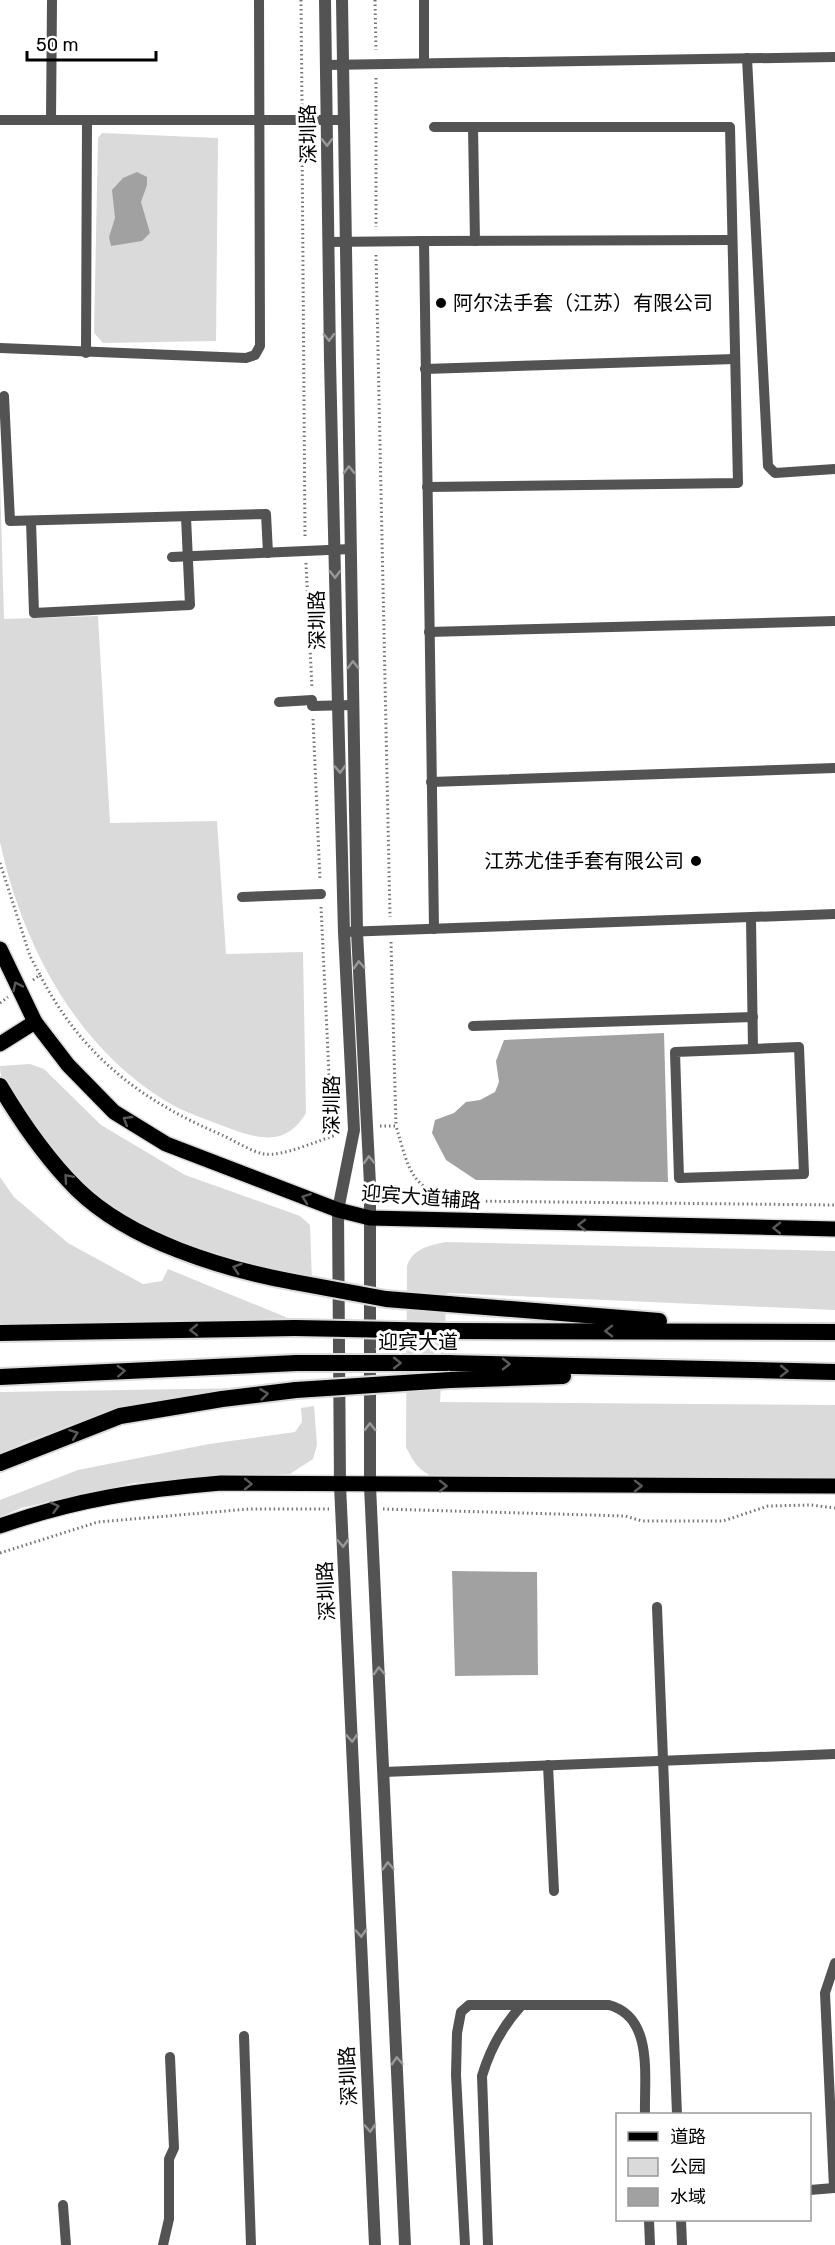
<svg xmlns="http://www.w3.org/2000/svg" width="835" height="2245" font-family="Rubik,'Noto Sans SC',sans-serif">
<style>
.green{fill:#dadada}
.water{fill:#a1a1a1}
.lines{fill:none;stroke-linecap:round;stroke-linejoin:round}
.primary-casing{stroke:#dbdbdb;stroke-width:18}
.trunk-casing{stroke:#dbdbdb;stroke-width:20}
.path{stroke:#757575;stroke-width:3;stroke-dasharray:1.5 3;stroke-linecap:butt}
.service{stroke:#535353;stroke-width:10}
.tertiary{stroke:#535353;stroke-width:12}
.primary{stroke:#000;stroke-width:15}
.trunk{stroke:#000;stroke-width:16}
.trunk-bridge-casing{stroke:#dbdbdb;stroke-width:20;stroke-linecap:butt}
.trunk-bridge{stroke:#000;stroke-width:16}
.oneway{stroke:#989898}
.oneway2{stroke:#595959}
.poi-dot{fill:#000;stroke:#fff;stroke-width:2}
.labels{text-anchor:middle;stroke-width:6;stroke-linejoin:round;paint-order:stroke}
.street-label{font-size:20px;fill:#000;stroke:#fff}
.poi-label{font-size:20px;fill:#000;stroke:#fff;text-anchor:start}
</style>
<rect width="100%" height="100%" fill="#fff"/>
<g class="green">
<path d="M 102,133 L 218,138 L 216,341 L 103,343 L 94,333 L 98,138 Z"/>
<path d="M 0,479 L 4,619 L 98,616 L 110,823 L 217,821 L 226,954 L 303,952 L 306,1113 C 287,1145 262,1140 231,1129 C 209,1120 184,1113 164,1100 C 74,1044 22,943 0,842 Z"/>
<path d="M 30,1064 L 44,1069 L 101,1125 L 185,1175 L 300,1216 L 310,1225 L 312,1281 C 251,1268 192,1251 135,1224 C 97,1206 46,1153 24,1118 C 14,1101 0,1086 0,1066 Z"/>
<path d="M 0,1177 L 14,1197 L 68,1243 L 143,1284 L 162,1281 L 168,1269 L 288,1318 L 0,1328 Z"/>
<path d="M 446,1242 L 835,1251 L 835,1310 L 447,1293 L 440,1402 L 835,1405 L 835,1477 L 438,1478 C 420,1473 414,1463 406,1447 L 407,1266 C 412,1249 430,1245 446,1242 Z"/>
<path d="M 249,1388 L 101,1414 L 25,1442 L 0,1454 L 0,1392 Z"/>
<path d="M 314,1406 L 317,1445 L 313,1459 L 290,1474 L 134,1483 L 21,1508 L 0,1517 L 0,1500 L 78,1470 L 209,1444 L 295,1432 L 302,1422 L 301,1408 Z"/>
</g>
<g class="water">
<path d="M 137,172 L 147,177 L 147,185 L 141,202 L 150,233 L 142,241 L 111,246 L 109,237 L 115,218 L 112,190 L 123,178 Z"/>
<path d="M 664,1033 L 668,1182 L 476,1180 L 446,1160 L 432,1133 L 435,1120 L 454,1113 L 466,1102 L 480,1100 L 495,1092 L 499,1082 L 496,1061 L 504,1040 Z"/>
<path d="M 452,1571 L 537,1572 L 538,1675 L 455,1676 Z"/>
</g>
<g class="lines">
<g class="primary-casing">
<g id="primary">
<path d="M 0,949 L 35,1022"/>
<path d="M 0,1044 L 35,1022 L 68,1065 L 114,1112 L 166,1144 L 338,1210 L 370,1218 L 835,1229"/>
<path d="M 0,1526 C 77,1499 140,1490 221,1483 L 835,1486"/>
</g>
</g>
<g class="trunk-casing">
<g id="trunk">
<path d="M 0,1086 C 22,1123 46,1158 77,1189 C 130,1241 223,1269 294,1282"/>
<path d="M 448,1304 L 659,1321"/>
<path d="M 448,1331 L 835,1332"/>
<path d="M 0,1333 L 295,1328"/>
<path d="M 447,1363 L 835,1372"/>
<path d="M 0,1377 L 297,1363"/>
<path d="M 450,1380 L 563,1376"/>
<path d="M 0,1463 L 120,1416 L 222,1399 L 296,1390"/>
</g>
</g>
<g class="path">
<path d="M 301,0 L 302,106"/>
<path d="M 375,0 L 376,50"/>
<path d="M 376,78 L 376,227"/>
<path d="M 302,134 L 305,538"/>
<path d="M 376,255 L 390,917"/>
<path d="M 306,563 L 312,688"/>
<path d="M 313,719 L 320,880"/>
<path d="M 0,863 L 30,956 L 40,975"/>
<path d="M 321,907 L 332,1136"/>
<path d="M 391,942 L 396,1126"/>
<path d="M 33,980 L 40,975 C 82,1056 140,1100 222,1135 C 235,1141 250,1151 264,1154 C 283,1157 319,1140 339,1134"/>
<path d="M 0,1003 L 8,997"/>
<path d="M 380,1126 L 396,1126 C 410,1173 411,1191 463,1201 L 835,1205"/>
<path d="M 383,1509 L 625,1516 L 642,1521 L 723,1521 L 768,1506 L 811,1505 L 835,1508"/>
<path d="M 0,1553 L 98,1522 L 249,1509 L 329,1509"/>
</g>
<g class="service">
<path d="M 424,0 L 424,63"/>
<path d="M 747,58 L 768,466 L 775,473 L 835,469"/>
<path d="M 326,65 L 835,57"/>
<path d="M 0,120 L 344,120"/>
<path d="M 51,120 L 52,0"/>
<path d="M 473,127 L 475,241"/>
<path d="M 328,242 L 424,241"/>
<path d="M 0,348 L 246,358 L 255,355 L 260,346 L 259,0"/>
<path d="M 86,353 L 87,120"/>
<path d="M 425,369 L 735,359"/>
<path d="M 4,396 L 10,521 L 266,514 L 268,553"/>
<path d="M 427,487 L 738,483 L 730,127 L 434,127"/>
<path d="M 31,521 L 34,613 L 190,605 L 186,517"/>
<path d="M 172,557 L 351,549"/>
<path d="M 429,632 L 835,621"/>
<path d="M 279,702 L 312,700"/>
<path d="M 312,706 L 353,705"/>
<path d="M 431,782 L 835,768"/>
<path d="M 242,897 L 321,894"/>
<path d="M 751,918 L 753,1049 L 799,1047 L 804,1174 L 679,1178 L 675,1052 L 753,1049"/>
<path d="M 434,929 L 424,241 L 732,240"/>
<path d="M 344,932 L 835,914"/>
<path d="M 473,1026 L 753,1017"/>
<path d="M 657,1607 L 677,2114"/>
<path d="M 548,1765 L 554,1891"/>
<path d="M 384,1772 L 835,1754"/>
<path d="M 244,2036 L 251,2245"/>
<path d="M 810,2190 L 834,2188 L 825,1993 L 835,1963"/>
<path d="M 63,2205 L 66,2245"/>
<path d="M 649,2220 L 650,2245"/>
<path d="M 681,2220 L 682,2245"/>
<path d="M 163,2245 L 169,2219 L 169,2159 L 174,2148 L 170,2057"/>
<path d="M 465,2245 L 456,2075 L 457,2033 L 461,2012 L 469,2005 L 609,2005 C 654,2017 644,2077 645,2114"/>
<path d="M 488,2245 L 482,2076 C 490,2049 502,2027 521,2006"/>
</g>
<g class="tertiary">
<path d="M 325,0 L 330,360 L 338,705 L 344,932 L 354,1130 L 338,1210 L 340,1485 L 375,2245"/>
<path d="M 342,0 L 357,932 L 370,1184 L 370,1486 L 405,2245"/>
</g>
<use href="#primary" class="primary"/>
<use href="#trunk" class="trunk"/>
<g class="trunk-bridge-casing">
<g id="trunk-bridge">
<path d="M 294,1282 L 386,1299 L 448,1304"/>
<path d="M 295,1328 L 448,1331"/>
<path d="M 297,1363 L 447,1363"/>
<path d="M 296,1390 L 450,1380"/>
</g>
</g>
<use href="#trunk-bridge" class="trunk-bridge"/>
</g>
<defs><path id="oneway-chevron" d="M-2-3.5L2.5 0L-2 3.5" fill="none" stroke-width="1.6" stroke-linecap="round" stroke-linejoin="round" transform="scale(1.5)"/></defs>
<g class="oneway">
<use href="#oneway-chevron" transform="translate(327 142) rotate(89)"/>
<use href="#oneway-chevron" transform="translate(329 337) rotate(89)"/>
<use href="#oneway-chevron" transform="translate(349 470) rotate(-91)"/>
<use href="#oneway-chevron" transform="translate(335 574) rotate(89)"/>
<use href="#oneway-chevron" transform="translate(353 665) rotate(-91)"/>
<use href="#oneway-chevron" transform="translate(340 769) rotate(88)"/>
<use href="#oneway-chevron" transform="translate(359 965) rotate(-93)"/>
<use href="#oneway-chevron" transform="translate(369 1160) rotate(-92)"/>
<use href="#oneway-chevron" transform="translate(370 1427) rotate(-90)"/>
<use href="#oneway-chevron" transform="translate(343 1543) rotate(87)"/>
<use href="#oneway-chevron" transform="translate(379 1671) rotate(-93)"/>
<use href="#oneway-chevron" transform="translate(352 1738) rotate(87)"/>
<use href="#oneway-chevron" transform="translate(388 1866) rotate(-93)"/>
<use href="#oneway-chevron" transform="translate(361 1933) rotate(87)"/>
<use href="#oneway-chevron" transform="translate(397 2061) rotate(-93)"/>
<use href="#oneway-chevron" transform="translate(370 2128) rotate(87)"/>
</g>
<g class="oneway2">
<use href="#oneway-chevron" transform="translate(17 986) rotate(-115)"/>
<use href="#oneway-chevron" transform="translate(127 1120) rotate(-149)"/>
<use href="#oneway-chevron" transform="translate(68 1178) rotate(-131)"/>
<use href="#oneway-chevron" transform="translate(306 1198) rotate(-160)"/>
<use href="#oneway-chevron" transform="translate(582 1225) rotate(-179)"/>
<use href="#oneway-chevron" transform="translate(777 1228) rotate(-179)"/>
<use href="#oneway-chevron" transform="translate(237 1268) rotate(-162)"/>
<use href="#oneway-chevron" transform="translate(194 1330) rotate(179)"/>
<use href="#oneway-chevron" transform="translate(609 1331) rotate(180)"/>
<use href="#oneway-chevron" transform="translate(397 1363)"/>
<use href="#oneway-chevron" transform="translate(506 1364) rotate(1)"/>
<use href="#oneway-chevron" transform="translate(121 1371) rotate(-3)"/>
<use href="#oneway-chevron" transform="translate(784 1371) rotate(1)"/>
<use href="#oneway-chevron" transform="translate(264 1394) rotate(-7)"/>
<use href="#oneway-chevron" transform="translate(74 1434) rotate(-21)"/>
<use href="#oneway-chevron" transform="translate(248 1484) rotate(1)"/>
<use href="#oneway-chevron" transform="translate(443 1486)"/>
<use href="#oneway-chevron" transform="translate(638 1486)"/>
<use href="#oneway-chevron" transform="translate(55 1507) rotate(-15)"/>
</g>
<g class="poi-dot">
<circle cx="441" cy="303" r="6"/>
<circle cx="696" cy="861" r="6"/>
</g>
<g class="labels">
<g class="street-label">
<text transform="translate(308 134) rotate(-91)" y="7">深圳路</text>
<text transform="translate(317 620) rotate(-91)" y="7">深圳路</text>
<text transform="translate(332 1105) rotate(-90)" y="7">深圳路</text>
<text transform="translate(421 1197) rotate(4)" y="7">迎宾大道辅路</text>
<text x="418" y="1349">迎宾大道</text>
<text transform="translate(326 1591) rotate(-93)" y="7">深圳路</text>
<text transform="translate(348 2076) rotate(-93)" y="7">深圳路</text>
</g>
<g class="poi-label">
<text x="453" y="310">阿尔法手套（江苏）有限公司</text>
<text x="684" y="868" text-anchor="end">江苏尤佳手套有限公司</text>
</g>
</g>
<rect x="616" y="2113" width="195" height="108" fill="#ffffff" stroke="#999999" stroke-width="1.5"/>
<rect x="628" y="2132" width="30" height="9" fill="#000000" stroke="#999999" stroke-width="1.5"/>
<text x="670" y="2143" font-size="18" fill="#000000">道路</text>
<rect x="628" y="2158" width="30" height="18" fill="#dadada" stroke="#999999" stroke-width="1.5"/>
<text x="670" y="2173" font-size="18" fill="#000000">公园</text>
<rect x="628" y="2188" width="30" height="18" fill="#a1a1a1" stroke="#999999" stroke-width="1.5"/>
<text x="670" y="2203" font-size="18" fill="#000000">水域</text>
<path d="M27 51v9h129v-9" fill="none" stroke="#000000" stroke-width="3"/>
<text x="36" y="51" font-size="18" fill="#000000" stroke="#ffffff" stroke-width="4.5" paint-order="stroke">50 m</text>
</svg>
